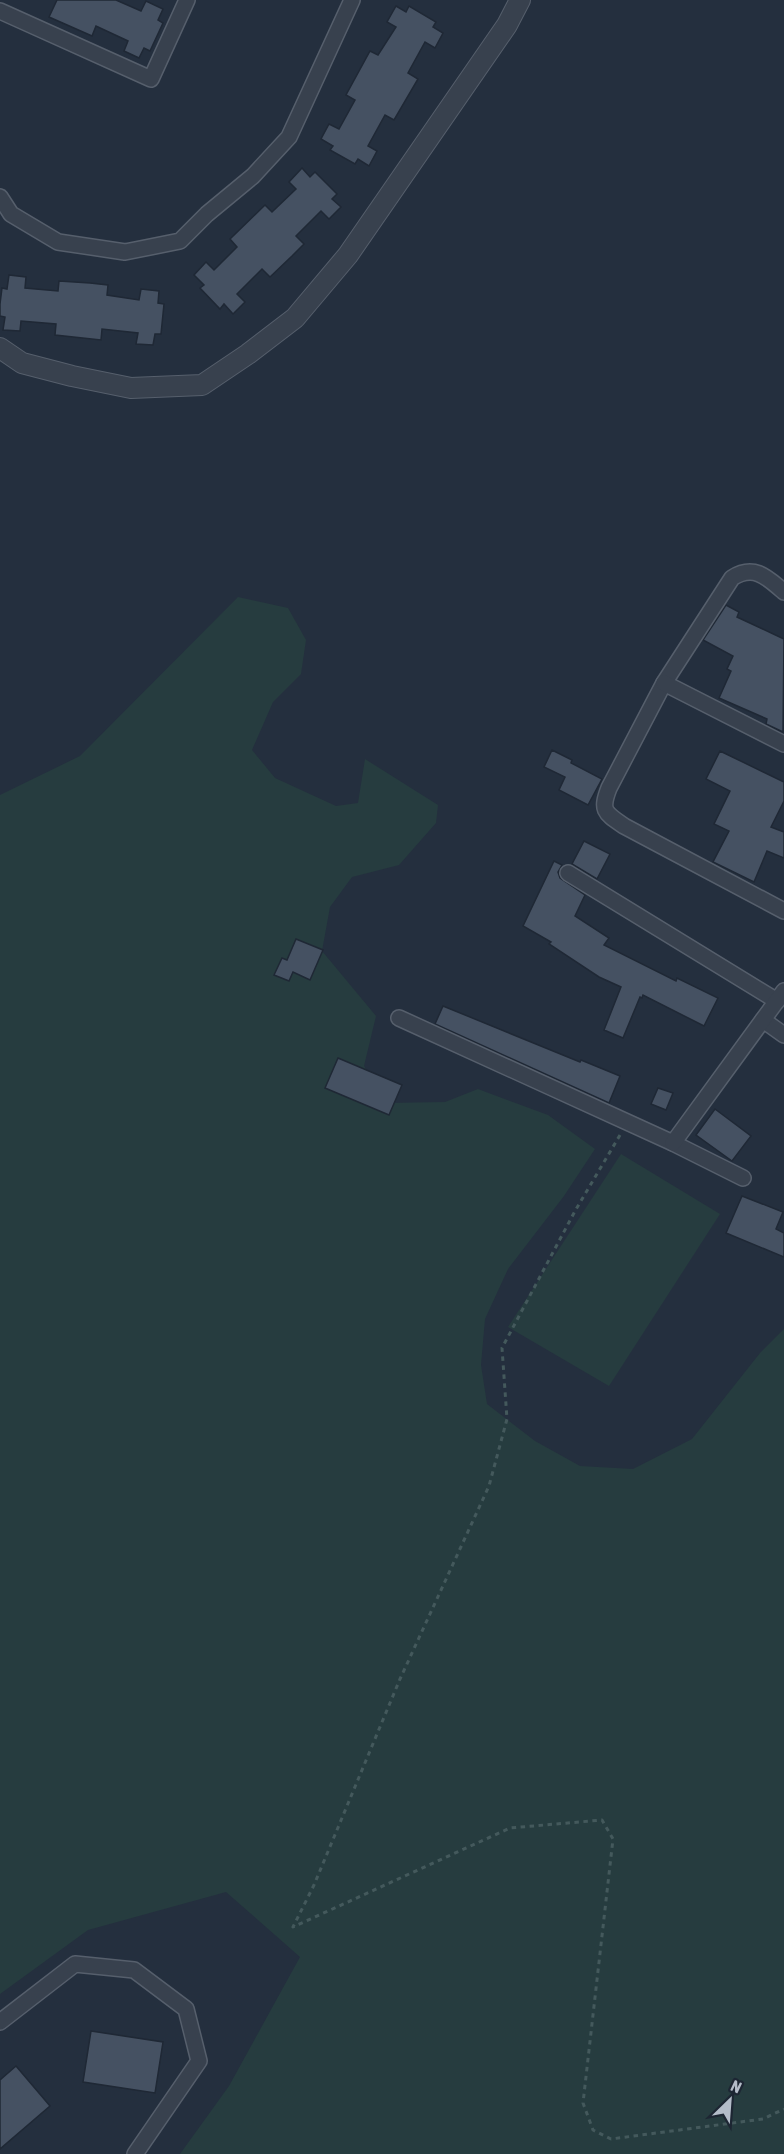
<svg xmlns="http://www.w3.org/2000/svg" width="784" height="2154" font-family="'Asap Condensed',sans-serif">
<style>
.green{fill:#263c3f}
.building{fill:#455162;stroke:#1f2835;stroke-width:1.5}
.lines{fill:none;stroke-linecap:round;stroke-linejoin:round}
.minor-casing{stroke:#565f6c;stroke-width:18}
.tertiary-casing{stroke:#565f6c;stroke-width:22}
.path{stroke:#44595c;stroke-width:3;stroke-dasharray:4.5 4.5;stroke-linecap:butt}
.minor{stroke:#38414e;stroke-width:15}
.tertiary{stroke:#38414e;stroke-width:20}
</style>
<rect width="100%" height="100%" fill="#242f3e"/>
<g class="green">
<path d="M 238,597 L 288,608 L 306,640 L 301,674 L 273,702 L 252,750 L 275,778 L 336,806 L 358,803 L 365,759 L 438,805 L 436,823 L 399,865 L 352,877 L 330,907 L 322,951 L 376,1016 L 364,1066 L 386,1103 L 445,1102 L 478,1089 L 548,1115 L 595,1149 L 564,1196 L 508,1269 L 485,1319 L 481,1365 L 487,1404 L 535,1441 L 580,1466 L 633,1469 L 692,1439 L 760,1353 L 784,1329 L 784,2154 L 180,2154 L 229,2086 L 300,1957 L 226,1892 L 88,1930 L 0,1994 L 0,795 L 80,756 Z"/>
<path d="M 621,1154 L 720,1214 L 609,1386 L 508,1327 Z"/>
</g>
<g class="building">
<path d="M 57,0 L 116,0 L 141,11 L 146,1 L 163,9 L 158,20 L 163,23 L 150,51 L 144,48 L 139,58 L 124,51 L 128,41 L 96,26 L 92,36 L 49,17 Z"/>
<path d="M 396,6 L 406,12 L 409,6 L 436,22 L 433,27 L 443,33 L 435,48 L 425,42 L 408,73 L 418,79 L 394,120 L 385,115 L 368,146 L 377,151 L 369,166 L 358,159 L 355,164 L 330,150 L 333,146 L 321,139 L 329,124 L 339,129 L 355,100 L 346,95 L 370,51 L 378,55 L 396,27 L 387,22 Z"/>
<path d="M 302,168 L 310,177 L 315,172 L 337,194 L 332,199 L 341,207 L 329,219 L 321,211 L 296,236 L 304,244 L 292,256 L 270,277 L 262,269 L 237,294 L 245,302 L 233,314 L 224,304 L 220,309 L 200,288 L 204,285 L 194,275 L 206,262 L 214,270 L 237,247 L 230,239 L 265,205 L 272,212 L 296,189 L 289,182 Z"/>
<path d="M 9,275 L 26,277 L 25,288 L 58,291 L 59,281 L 90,283 L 108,285 L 107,295 L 139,300 L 141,289 L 159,291 L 158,303 L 164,304 L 161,334 L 155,334 L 153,345 L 136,344 L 138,333 L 102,329 L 101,340 L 55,335 L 56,324 L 21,321 L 20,331 L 3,330 L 5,317 L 0,316 L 0,304 L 2,288 L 7,289 Z"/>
<path d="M 726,605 L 739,612 L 737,617 L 784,639 L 783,732 L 766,724 L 767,719 L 719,698 L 731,671 L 727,669 L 733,656 L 703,640 Z"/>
<path d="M 552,750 L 572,760 L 571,763 L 602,779 L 588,805 L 559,790 L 565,777 L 544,767 Z"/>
<path d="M 720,751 L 784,782 L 784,801 L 771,827 L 784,832 L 784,858 L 767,851 L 754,882 L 713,862 L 729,831 L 714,824 L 730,791 L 706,779 Z"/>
<path d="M 584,841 L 610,854 L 597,879 L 572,864 Z"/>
<path d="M 554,861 L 562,865 L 558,872 L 560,878 L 585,895 L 575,916 L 609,938 L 604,945 L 676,981 L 677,978 L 718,998 L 704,1026 L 643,995 L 642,998 L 640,997 L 623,1038 L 604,1030 L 621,987 L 599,977 L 549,944 L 551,942 L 523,926 Z"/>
<path d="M 296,939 L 323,950 L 310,980 L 293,972 L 289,981 L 274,975 L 282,958 L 287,960 Z"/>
<path d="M 443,1006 L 580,1062 L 581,1060 L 620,1076 L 609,1103 L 435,1024 Z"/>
<path d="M 338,1058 L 402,1085 L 389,1115 L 325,1088 Z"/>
<path d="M 658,1088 L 673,1093 L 666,1110 L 651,1104 Z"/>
<path d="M 715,1109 L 751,1136 L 732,1161 L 696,1135 Z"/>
<path d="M 742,1196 L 783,1212 L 776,1229 L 784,1233 L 784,1257 L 726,1233 Z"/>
<path d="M 91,2031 L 163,2042 L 155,2093 L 83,2082 Z"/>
<path d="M 16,2066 L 50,2106 L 0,2149 L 0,2080 Z"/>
</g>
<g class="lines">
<g class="minor-casing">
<g id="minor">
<path d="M 0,11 L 151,79 L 187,0"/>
<path d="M 0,197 L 11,214 L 58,242 L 125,252 L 180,241 L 207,214 L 253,176 L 289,137 L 352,0"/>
<path d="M 784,592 C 767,577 754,564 732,578 L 664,683 L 609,788 C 600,811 605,813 624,826 L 784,911"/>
<path d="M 664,683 L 784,744"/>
<path d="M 568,873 L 777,1001"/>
<path d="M 399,1018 L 673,1143 L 743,1178"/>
<path d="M 763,1020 L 784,1035"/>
<path d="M 673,1143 L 784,991"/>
<path d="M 0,2022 L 75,1964 L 134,1970 L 186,2009 L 199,2061 L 135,2154"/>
</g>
</g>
<g class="tertiary-casing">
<path id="tertiary" d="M 0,348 L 22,363 L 72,376 L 131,388 L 202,385 L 248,354 L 295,318 L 348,255 L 507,25 L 520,0"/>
</g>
<path class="path" d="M 620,1135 L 575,1211 L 502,1348 L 507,1419 L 489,1486 L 400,1679 L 314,1885 L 293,1927 L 510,1828 L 602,1820 L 613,1839 L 583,2103 L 593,2130 L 611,2139 L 763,2119 L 784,2109"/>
<use href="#minor" class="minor"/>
<use href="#tertiary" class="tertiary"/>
</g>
<g transform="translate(730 2100) rotate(25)" stroke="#1d2633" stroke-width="4.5" paint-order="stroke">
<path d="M0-4.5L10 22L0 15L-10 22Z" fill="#b4bcc9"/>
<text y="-9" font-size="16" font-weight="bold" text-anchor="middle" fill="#b4bcc9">N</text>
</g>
</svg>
